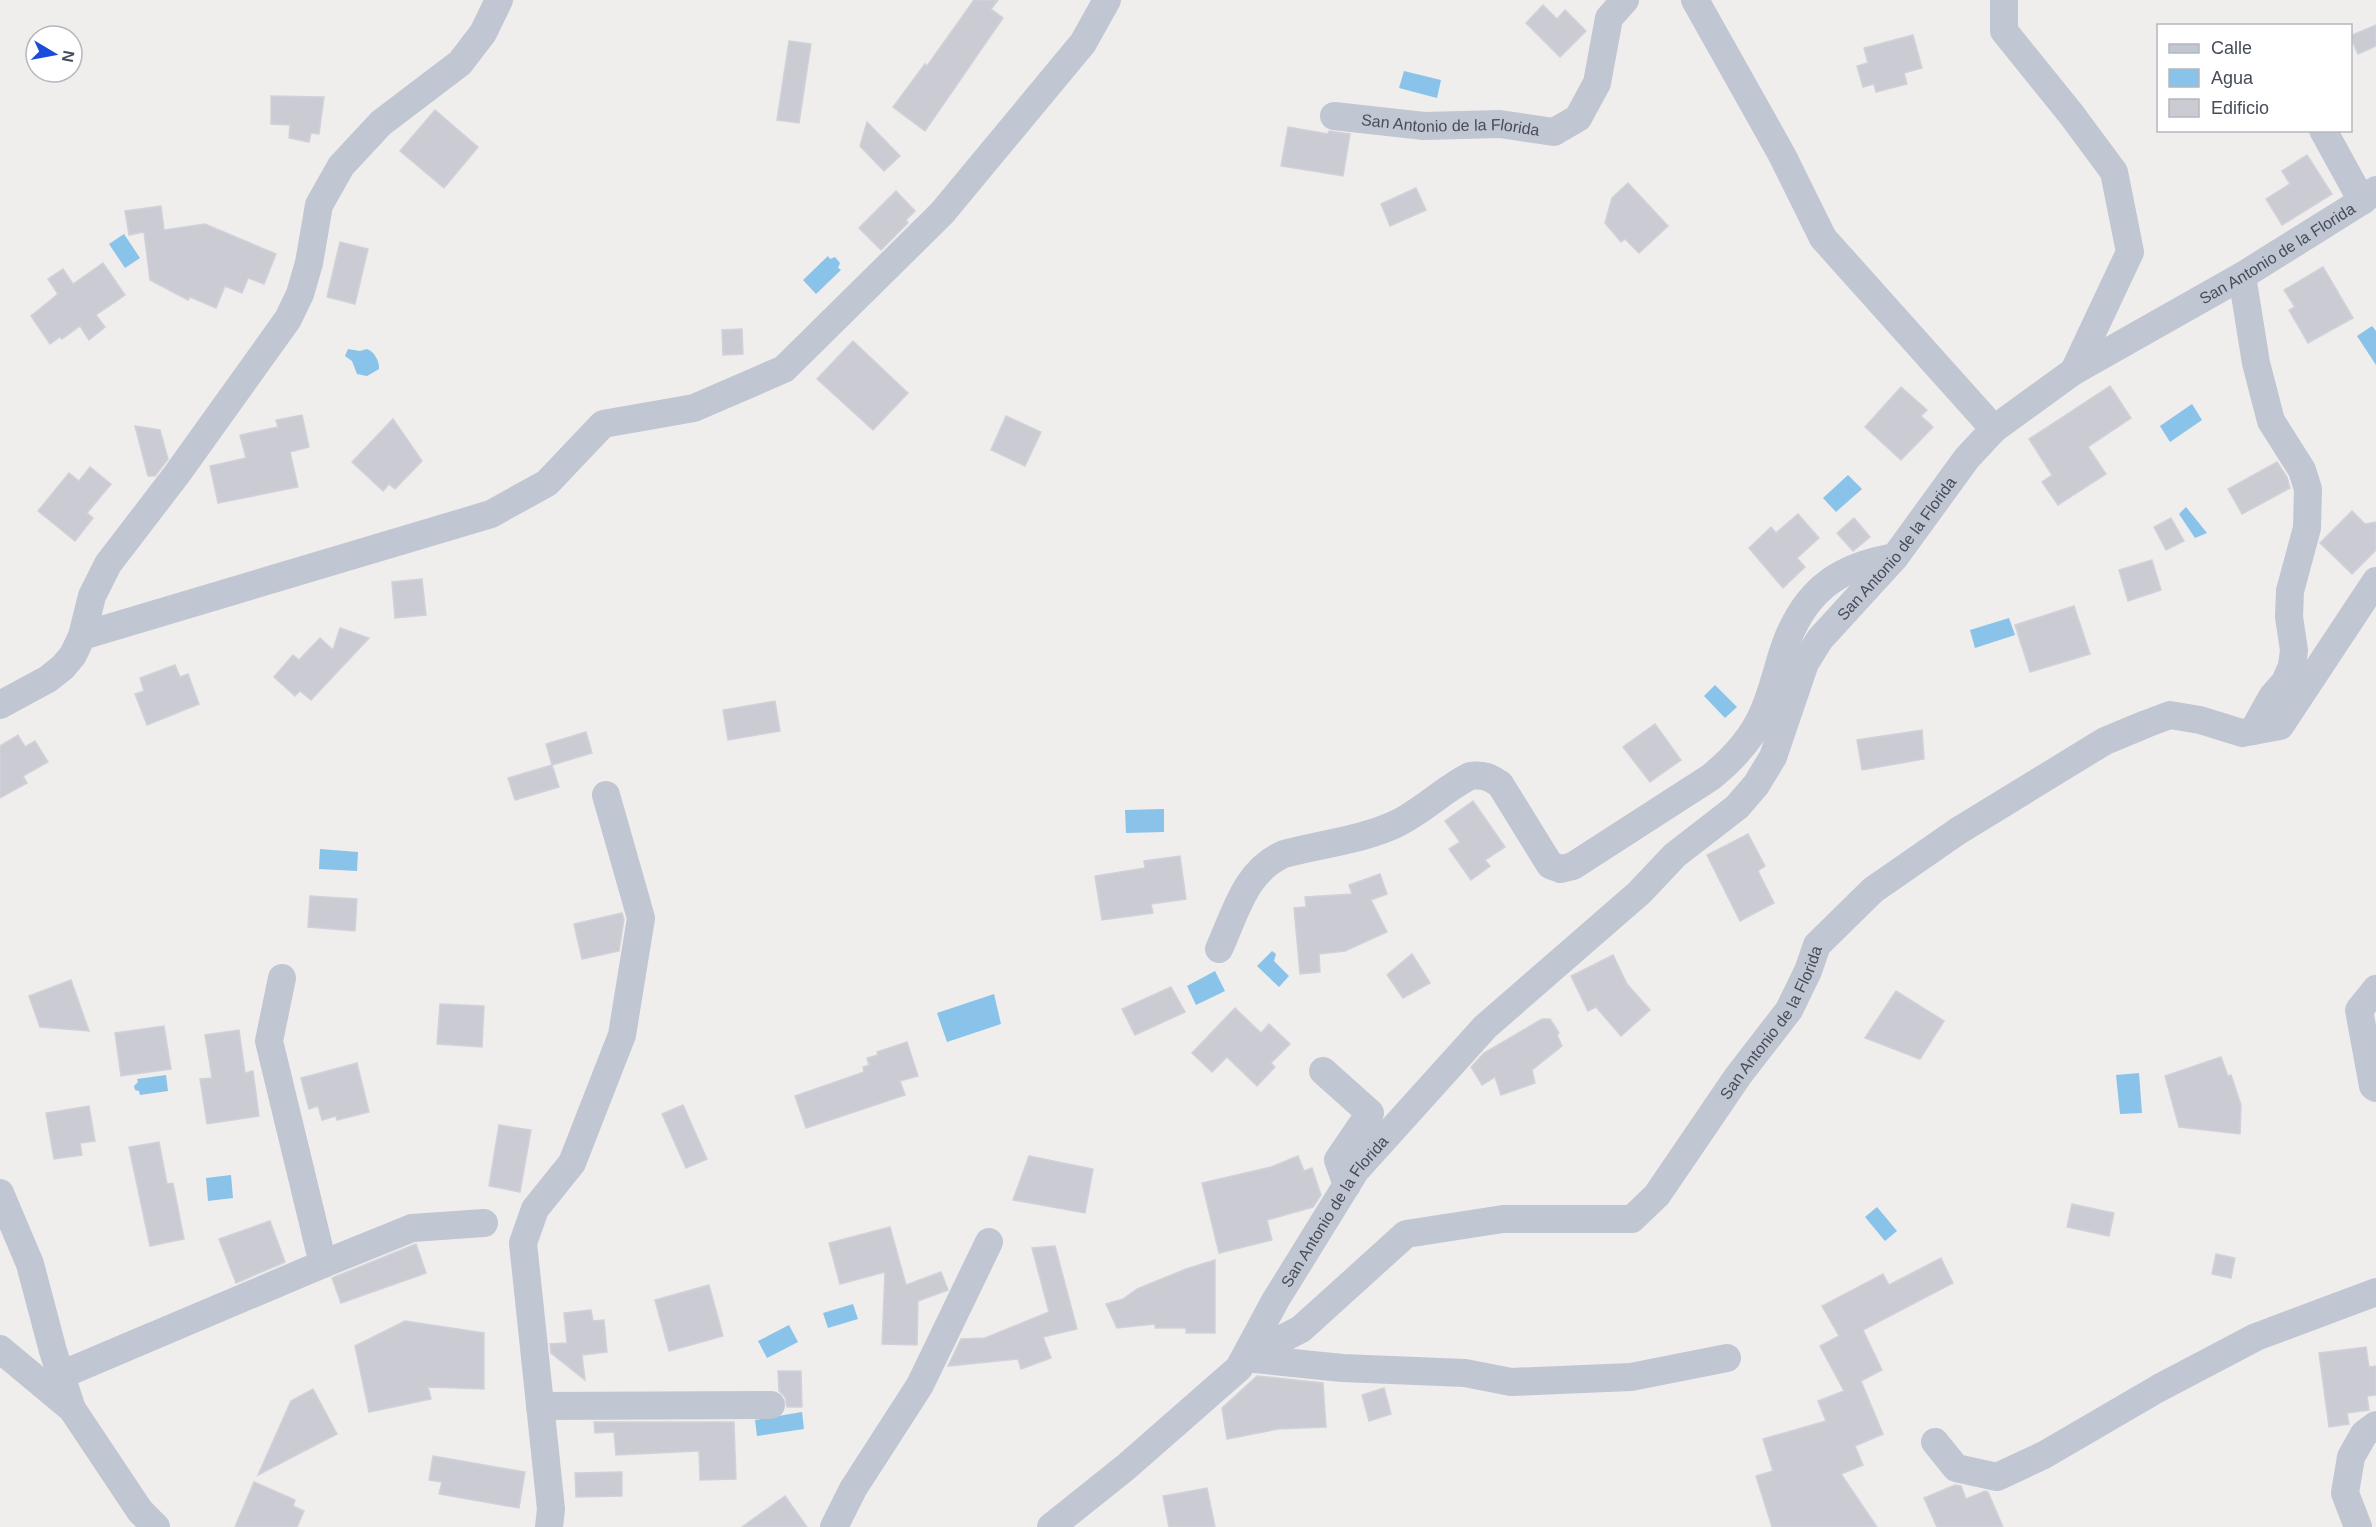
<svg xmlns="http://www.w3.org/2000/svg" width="2376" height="1527" font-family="Arial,sans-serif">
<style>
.water{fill:#89c3e9}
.building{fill:#cacbd3;stroke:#d1d2d9;stroke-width:1.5}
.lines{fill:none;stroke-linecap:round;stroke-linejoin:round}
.minor{stroke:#c0c6d2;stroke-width:28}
.labels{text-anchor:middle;stroke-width:5;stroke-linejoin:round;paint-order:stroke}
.street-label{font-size:16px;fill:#464c5a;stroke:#fff}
</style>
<rect width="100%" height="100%" fill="#f0eded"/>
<g class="water">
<path d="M 1404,71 L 1441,80 L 1437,98 L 1399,88 Z"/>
<path d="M 124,234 L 140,258 L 125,268 L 109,244 Z"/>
<path d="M 828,256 L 830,259 L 835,257 L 840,263 L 838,268 L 841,270 L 816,294 L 803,280 Z"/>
<path d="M 2372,326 L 2376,331 L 2376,365 L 2357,336 Z"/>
<path d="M 348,349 L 360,351 L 367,349 C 374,351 380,362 379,369 L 367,376 L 357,374 L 352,361 L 345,356 Z"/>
<path d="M 2192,404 L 2202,420 L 2170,442 L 2160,426 Z"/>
<path d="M 1848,475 L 1862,489 L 1836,512 L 1823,498 Z"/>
<path d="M 2186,507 L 2207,533 L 2195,538 L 2179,514 Z"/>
<path d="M 2009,618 L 2015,635 L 1975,648 L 1970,630 Z"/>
<path d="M 1715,685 L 1737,707 L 1725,718 L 1704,696 Z"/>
<path d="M 1164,809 L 1164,832 L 1126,833 L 1125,810 Z"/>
<path d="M 320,849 L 358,852 L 357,871 L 319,869 Z"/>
<path d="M 1272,951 L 1276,954 L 1274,961 L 1289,976 L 1279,987 L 1257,966 Z"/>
<path d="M 1215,971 L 1225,991 L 1196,1005 L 1187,986 Z"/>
<path d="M 994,994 L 1001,1024 L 947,1042 L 937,1013 Z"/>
<path d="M 2139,1073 L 2142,1113 L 2120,1114 L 2116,1075 Z"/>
<path d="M 166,1075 L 168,1091 L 140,1095 L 139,1091 L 135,1090 L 134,1086 L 138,1082 L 137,1079 Z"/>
<path d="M 231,1175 L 233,1198 L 208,1201 L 206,1178 Z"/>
<path d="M 1877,1207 L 1897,1231 L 1885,1241 L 1865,1217 Z"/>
<path d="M 853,1304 L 858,1319 L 828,1328 L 823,1313 Z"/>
<path d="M 789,1325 L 798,1342 L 767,1358 L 758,1341 Z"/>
<path d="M 802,1412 L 804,1429 L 757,1436 L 755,1420 Z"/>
</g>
<g class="building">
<path d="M 974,0 L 998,0 L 991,9 L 1003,18 L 925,131 L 893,107 L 925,64 L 927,66 Z"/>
<path d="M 1543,5 L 1557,19 L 1565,10 L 1586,31 L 1560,57 L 1526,23 Z"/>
<path d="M 2376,25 L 2376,46 L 2358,54 L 2350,36 Z"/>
<path d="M 1913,35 L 1922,68 L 1904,73 L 1907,84 L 1876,92 L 1874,84 L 1863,87 L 1857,66 L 1868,63 L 1864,48 Z"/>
<path d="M 789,41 L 811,44 L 799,123 L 777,120 Z"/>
<path d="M 271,96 L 324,97 L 319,134 L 311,133 L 309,142 L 289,138 L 290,125 L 271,124 Z"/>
<path d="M 435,110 L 478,147 L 444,188 L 400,151 Z"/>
<path d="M 867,122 L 900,156 L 884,171 L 860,146 Z"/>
<path d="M 1288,127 L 1328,134 L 1329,131 L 1350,134 L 1343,176 L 1281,166 Z"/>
<path d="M 2307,155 L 2332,194 L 2282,225 L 2266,199 L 2290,184 L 2282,171 Z"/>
<path d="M 1628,183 L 1668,226 L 1639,253 L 1625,239 L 1621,242 L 1605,223 L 1612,198 Z"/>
<path d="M 1416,188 L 1426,210 L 1390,226 L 1381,204 Z"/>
<path d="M 896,191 L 915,211 L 906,220 L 908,223 L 881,250 L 859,228 Z"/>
<path d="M 161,206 L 164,230 L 205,224 L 276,254 L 264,284 L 248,278 L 242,293 L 225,286 L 216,308 L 190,297 L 188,300 L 150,280 L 144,232 L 129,235 L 125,211 Z"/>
<path d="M 340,242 L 368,249 L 355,304 L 327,297 Z"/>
<path d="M 103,263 L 125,295 L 96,315 L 105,327 L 89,340 L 80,326 L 62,339 L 60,337 L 50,344 L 31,316 L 58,294 L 48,279 L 63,269 L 73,284 Z"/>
<path d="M 2323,267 L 2353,318 L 2308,343 L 2289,310 L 2295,307 L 2284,290 Z"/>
<path d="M 742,329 L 743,354 L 723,355 L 722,330 Z"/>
<path d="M 853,341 L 908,393 L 873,430 L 817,379 Z"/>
<path d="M 2110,386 L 2131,418 L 2088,447 L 2106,474 L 2058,505 L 2042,482 L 2052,475 L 2029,439 Z"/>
<path d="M 1901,387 L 1927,410 L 1921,416 L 1933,427 L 1901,460 L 1865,427 Z"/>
<path d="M 302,415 L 309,447 L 290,452 L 298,487 L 218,503 L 210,466 L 246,458 L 240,435 L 278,427 L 276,420 Z"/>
<path d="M 1006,416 L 1041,432 L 1025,466 L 991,450 Z"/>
<path d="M 393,419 L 422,461 L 395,489 L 389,484 L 383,491 L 352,462 Z"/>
<path d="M 135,426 L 160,430 L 168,459 L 155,476 L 148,476 Z"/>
<path d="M 2277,462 L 2287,477 L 2290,488 L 2242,514 L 2228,489 Z"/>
<path d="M 90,467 L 111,484 L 87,513 L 93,518 L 75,541 L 38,511 L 69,473 L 79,481 Z"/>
<path d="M 2352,511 L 2365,524 L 2376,522 L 2376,550 L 2352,574 L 2320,543 Z"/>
<path d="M 1798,514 L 1819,538 L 1797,558 L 1805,567 L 1783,588 L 1749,548 L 1771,527 L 1776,533 Z"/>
<path d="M 1854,518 L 1870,537 L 1853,551 L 1837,533 Z"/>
<path d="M 2171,518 L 2184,541 L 2166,550 L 2154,527 Z"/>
<path d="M 2152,560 L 2161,590 L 2128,601 L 2119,570 Z"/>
<path d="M 422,579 L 426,615 L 395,618 L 392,582 Z"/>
<path d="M 2074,606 L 2090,654 L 2030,672 L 2015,625 Z"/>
<path d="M 340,628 L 369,638 L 311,700 L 300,691 L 295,696 L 274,677 L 293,655 L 299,660 L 320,638 L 333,650 Z"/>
<path d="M 175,665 L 180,677 L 188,674 L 199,704 L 147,725 L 135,694 L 144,691 L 140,678 Z"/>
<path d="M 775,701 L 780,731 L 728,740 L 723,710 Z"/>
<path d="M 1655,724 L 1681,760 L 1650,782 L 1623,747 Z"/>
<path d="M 1922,730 L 1924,759 L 1862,770 L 1857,740 Z"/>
<path d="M 586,732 L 592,753 L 552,765 L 546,744 Z"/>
<path d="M 18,735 L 25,747 L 35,741 L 48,762 L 23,776 L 27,783 L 0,798 L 0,746 Z"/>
<path d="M 552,765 L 559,787 L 515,800 L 508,778 Z"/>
<path d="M 1473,801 L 1505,847 L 1485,860 L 1490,866 L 1471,880 L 1449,849 L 1460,842 L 1445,821 Z"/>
<path d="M 1748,834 L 1765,866 L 1758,871 L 1774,903 L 1740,921 L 1707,855 Z"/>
<path d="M 1180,856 L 1186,899 L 1151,904 L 1153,913 L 1102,920 L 1095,876 L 1145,868 L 1144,861 Z"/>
<path d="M 1380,874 L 1387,894 L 1371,900 L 1387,932 L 1345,951 L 1319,954 L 1320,972 L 1300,974 L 1294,908 L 1306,907 L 1305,897 L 1352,894 L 1349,885 Z"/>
<path d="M 310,896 L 357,899 L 355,931 L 308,927 Z"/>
<path d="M 622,913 L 624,919 L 619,951 L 582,959 L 574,924 Z"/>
<path d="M 1412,954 L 1430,983 L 1403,998 L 1387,975 Z"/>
<path d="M 1613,955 L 1627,984 L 1650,1010 L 1621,1036 L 1596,1007 L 1588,1011 L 1571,976 Z"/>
<path d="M 71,980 L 89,1031 L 40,1027 L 29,996 Z"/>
<path d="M 1171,987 L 1185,1012 L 1135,1035 L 1122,1009 Z"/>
<path d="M 1896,991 L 1944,1021 L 1920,1059 L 1865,1038 Z"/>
<path d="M 440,1004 L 484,1006 L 482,1047 L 437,1044 Z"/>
<path d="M 1235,1008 L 1261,1033 L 1269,1024 L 1290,1044 L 1271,1063 L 1275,1067 L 1257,1086 L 1227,1057 L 1212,1072 L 1192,1053 Z"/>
<path d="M 1542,1019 L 1550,1019 L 1559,1033 L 1557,1035 L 1562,1046 L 1532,1070 L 1535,1083 L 1501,1095 L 1495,1077 L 1482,1085 L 1471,1067 L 1484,1053 Z"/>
<path d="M 164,1026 L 171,1069 L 121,1076 L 115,1033 Z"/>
<path d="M 239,1030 L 245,1073 L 253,1071 L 259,1116 L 207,1124 L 200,1079 L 212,1078 L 205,1035 Z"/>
<path d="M 907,1042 L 918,1076 L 900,1081 L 905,1095 L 806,1128 L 795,1096 L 864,1072 L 863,1067 L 869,1065 L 867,1058 L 878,1055 L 877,1052 Z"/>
<path d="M 2221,1057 L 2228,1076 L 2231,1075 L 2241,1105 L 2240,1134 L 2179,1127 L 2165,1076 Z"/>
<path d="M 357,1063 L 369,1112 L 337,1120 L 336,1116 L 322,1120 L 318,1106 L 309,1109 L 301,1078 Z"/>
<path d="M 683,1105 L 707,1159 L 686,1168 L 662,1114 Z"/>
<path d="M 89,1106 L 95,1141 L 80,1143 L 82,1155 L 54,1159 L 46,1113 Z"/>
<path d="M 499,1125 L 531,1130 L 520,1192 L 489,1186 Z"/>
<path d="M 159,1142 L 167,1184 L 173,1183 L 184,1239 L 150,1246 L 129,1147 Z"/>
<path d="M 1029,1156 L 1093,1169 L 1085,1213 L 1013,1200 Z"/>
<path d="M 1298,1156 L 1304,1171 L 1312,1168 L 1321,1195 L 1313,1207 L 1267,1220 L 1272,1240 L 1219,1253 L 1202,1183 L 1271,1167 Z"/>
<path d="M 2072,1204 L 2114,1213 L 2109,1236 L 2067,1227 Z"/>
<path d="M 270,1221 L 285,1262 L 236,1283 L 219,1239 Z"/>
<path d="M 890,1227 L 906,1285 L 941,1272 L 948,1290 L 918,1301 L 917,1345 L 882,1344 L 885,1272 L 840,1284 L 829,1243 Z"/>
<path d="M 416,1244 L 426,1273 L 341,1303 L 332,1278 Z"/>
<path d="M 1055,1246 L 1077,1329 L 1043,1337 L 1051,1358 L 1021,1369 L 1018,1359 L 948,1366 L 961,1339 L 985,1338 L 1049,1312 L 1032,1248 Z"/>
<path d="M 2216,1254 L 2235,1258 L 2231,1278 L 2212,1274 Z"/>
<path d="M 1941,1258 L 1953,1283 L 1863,1330 L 1882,1370 L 1861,1381 L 1883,1434 L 1855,1446 L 1863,1465 L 1841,1474 L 1877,1527 L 1772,1527 L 1756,1476 L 1773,1471 L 1763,1439 L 1826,1421 L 1818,1401 L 1844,1391 L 1820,1346 L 1839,1336 L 1822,1306 L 1883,1274 L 1889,1285 Z"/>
<path d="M 1215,1260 L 1215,1333 L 1186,1333 L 1186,1328 L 1155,1328 L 1155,1324 L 1117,1328 L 1106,1304 L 1123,1299 L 1137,1289 L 1186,1269 Z"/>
<path d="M 709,1285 L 723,1336 L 669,1351 L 655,1300 Z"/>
<path d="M 591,1310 L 593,1321 L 604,1320 L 607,1352 L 582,1355 L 585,1380 L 551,1353 L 550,1344 L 567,1343 L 564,1313 Z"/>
<path d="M 405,1321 L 484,1333 L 484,1389 L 428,1387 L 431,1399 L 369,1412 L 355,1346 Z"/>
<path d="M 2366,1347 L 2369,1367 L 2376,1366 L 2376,1395 L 2367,1396 L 2369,1410 L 2347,1413 L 2349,1424 L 2329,1427 L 2319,1353 Z"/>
<path d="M 778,1371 L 801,1371 L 802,1407 L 787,1407 L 785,1397 L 779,1391 Z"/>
<path d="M 1257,1376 L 1323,1383 L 1326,1427 L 1278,1429 L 1227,1439 L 1222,1408 Z"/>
<path d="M 1384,1388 L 1391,1414 L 1369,1421 L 1362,1395 Z"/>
<path d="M 313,1389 L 337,1434 L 258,1475 L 291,1401 Z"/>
<path d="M 594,1422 L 734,1422 L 736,1479 L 700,1480 L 699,1451 L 616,1455 L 614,1432 L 595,1433 Z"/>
<path d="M 433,1456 L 525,1472 L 519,1508 L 439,1494 L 442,1482 L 429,1480 Z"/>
<path d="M 622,1472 L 622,1496 L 576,1497 L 575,1473 Z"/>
<path d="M 254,1482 L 295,1500 L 293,1506 L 304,1511 L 297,1527 L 235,1527 Z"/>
<path d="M 1955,1485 L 1961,1486 L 1966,1499 L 1985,1491 L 1988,1492 L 2003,1527 L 1937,1527 L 1924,1498 Z"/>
<path d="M 1207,1488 L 1215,1527 L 1169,1527 L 1163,1496 Z"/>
<path d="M 785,1496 L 807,1527 L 742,1527 Z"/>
</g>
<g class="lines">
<g class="minor">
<path d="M 1695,0 L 1782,155 L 1823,238 L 1994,429"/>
<path d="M 2004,0 L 2004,31 L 2071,114 L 2114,172 L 2130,252 L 2074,371"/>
<path id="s1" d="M 1334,116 L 1424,126 L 1500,124 L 1554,132 L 1578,118 L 1597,83 L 1609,18 L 1625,0"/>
<path d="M 2323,130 L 2362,201"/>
<path d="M 2242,276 L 2256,363 L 2271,421 L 2302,470 L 2308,489 L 2307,528 L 2290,591 L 2289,617 L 2294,650 L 2292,666 L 2285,682 L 2272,697 L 2253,731"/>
<path d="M 82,636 L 491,514 L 547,483 L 603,424 L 694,408 L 784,369 L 942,213 L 1083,43 L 1107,0"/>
<path d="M 0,705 L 48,679 L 63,667 L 73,655 L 82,636 L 92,596 L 108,564 L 177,474 L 288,319 L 300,294 L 309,263 L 319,205 L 341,166 L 381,123 L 460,63 L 483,33 L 499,0"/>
<path d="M 1219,949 C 1236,912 1245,871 1284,854 C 1321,844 1362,840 1396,824 C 1423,811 1444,789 1470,776 C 1483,774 1489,777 1500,784 L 1550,865 L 1561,869 L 1573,866 L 1711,777 C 1733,759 1752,739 1763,713 C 1774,689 1778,663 1788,638 C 1809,587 1842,566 1895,557"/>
<path d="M 2376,989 L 2359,1010 L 2373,1086 L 2376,1088"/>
<path d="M 1323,1071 L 1370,1113 L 1338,1160 L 1347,1185"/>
<path d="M 0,1193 L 30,1264 L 53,1351 L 72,1409 L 140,1511 L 156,1527"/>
<path d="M 323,1264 L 412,1228 L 484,1223"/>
<path d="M 0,1349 L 72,1409"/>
<path id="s2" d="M 1245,1358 L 1301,1329 L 1406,1234 L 1503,1219 L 1632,1219 L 1657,1195 L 1738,1076 L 1789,1010 L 1808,971 L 1817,945 L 1873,890 L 1958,831 L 2105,741 L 2146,724 L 2170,715 L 2200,720 L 2242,733 L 2280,726 L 2376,581"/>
<path d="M 1245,1358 L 1342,1368 L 1465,1373 L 1511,1382 L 1631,1377 L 1727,1358"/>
<path d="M 61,1375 L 323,1264 L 269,1041 L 282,978"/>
<path d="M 540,1406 L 771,1405"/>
<path d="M 1935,1442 L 1956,1468 L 1997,1477 L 2044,1455 L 2159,1388 L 2256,1337 L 2376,1292"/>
<path d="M 549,1527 L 551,1509 L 523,1243 L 535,1209 L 572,1163 L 622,1035 L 641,918 L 606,795"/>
<path d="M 834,1527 L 853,1489 L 920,1385 L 989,1242"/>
<path id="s3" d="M 1051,1527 L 1126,1467 L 1239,1368 L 1275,1301 L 1356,1170 L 1485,1027 L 1639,893 L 1675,855 L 1737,807 L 1756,785 L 1773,757 L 1805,663 L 1820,639 L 1895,557 L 1967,458 L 1994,429 L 2074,371 L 2242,276 L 2362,201 L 2376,190"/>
<path d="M 2358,1527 L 2345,1493 L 2351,1457 L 2364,1434 L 2376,1425"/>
</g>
</g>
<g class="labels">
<g class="street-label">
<text dy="6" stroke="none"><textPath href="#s1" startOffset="117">San Antonio de la Florida</textPath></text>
<text dy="6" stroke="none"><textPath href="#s3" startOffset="1800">San Antonio de la Florida</textPath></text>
<text dy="6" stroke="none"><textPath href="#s3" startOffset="1312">San Antonio de la Florida</textPath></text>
<text dy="6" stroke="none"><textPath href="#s2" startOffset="674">San Antonio de la Florida</textPath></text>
<text dy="6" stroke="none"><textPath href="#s3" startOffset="430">San Antonio de la Florida</textPath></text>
</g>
</g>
<rect x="2157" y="24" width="195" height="108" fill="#ffffff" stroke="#b5b7bd" stroke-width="1.5"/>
<rect x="2169" y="44" width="30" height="9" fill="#c0c6d2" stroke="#b5b7bd" stroke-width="1.5"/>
<text x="2211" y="54" font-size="18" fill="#464c5a">Calle</text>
<rect x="2169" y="69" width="30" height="18" fill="#89c3e9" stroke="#b5b7bd" stroke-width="1.5"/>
<text x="2211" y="84" font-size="18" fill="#464c5a">Agua</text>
<rect x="2169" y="99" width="30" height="18" fill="#cacbd3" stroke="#b5b7bd" stroke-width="1.5"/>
<text x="2211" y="114" font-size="18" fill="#464c5a">Edificio</text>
<g transform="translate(54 54) rotate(100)"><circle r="28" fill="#ffffff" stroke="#b5b7bd" stroke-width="1.5"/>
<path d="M0-4.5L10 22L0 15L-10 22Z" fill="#1c4bda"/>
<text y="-9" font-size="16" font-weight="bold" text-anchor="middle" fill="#464c5a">N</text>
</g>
</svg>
